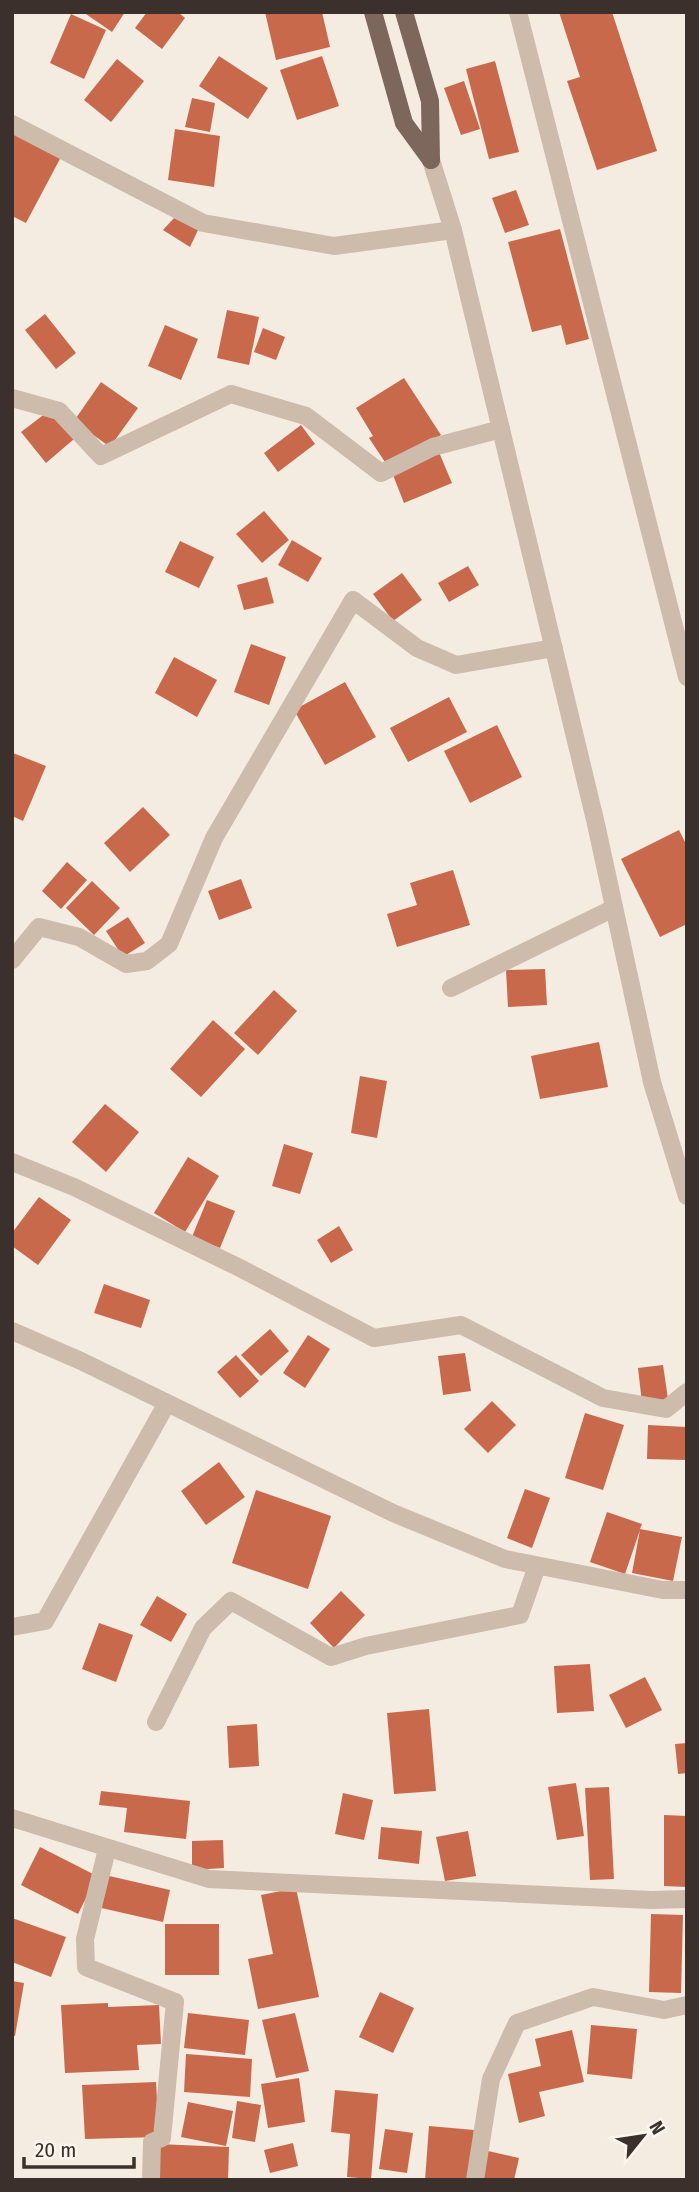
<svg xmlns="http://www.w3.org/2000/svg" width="699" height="2192" font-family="'Fira Sans Condensed',sans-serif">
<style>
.building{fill:#c8694b}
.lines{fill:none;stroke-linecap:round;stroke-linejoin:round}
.minor{stroke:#cdbbac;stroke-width:18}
.major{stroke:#7d675c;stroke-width:18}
</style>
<rect width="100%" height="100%" fill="#f4ebe1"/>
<g class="building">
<path d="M 83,12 L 125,12 L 112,32 Z"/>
<path d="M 147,12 L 178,12 L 185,18 L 162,49 L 135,28 Z"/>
<path d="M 265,12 L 322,12 L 330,47 L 276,60 Z"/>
<path d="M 559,12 L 612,12 L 657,151 L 597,170 L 567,81 L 580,77 Z"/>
<path d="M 71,14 L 106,30 L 84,79 L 50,63 Z"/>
<path d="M 219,56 L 268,88 L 248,119 L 199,86 Z"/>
<path d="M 322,56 L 339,106 L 297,120 L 280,70 Z"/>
<path d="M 117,59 L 144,81 L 111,122 L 84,100 Z"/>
<path d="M 495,61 L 519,152 L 489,159 L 466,69 Z"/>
<path d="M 464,81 L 480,129 L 461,135 L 444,88 Z"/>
<path d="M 192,98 L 215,103 L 210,132 L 185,127 Z"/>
<path d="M 12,128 L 62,155 L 26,223 L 12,216 Z"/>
<path d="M 175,129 L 220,136 L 214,187 L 168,180 Z"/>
<path d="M 516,190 L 529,225 L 505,233 L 492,198 Z"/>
<path d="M 174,218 L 198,230 L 190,247 L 163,230 Z"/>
<path d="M 560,229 L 589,339 L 566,345 L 561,325 L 532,332 L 508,242 Z"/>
<path d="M 227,310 L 259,317 L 249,365 L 217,358 Z"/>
<path d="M 45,314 L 76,353 L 56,369 L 25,330 Z"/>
<path d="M 165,325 L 198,339 L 181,380 L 148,366 Z"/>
<path d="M 263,328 L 285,337 L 276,360 L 254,352 Z"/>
<path d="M 404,378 L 441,435 L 389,468 L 369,438 L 373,436 L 356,408 Z"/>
<path d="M 101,382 L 138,408 L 110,447 L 74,421 Z"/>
<path d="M 50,410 L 74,439 L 46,463 L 21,432 Z"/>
<path d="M 301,425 L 315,444 L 278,472 L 264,453 Z"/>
<path d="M 438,450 L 452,483 L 404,503 L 391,470 Z"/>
<path d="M 264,511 L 289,540 L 262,563 L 236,534 Z"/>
<path d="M 292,540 L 322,558 L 308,582 L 278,565 Z"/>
<path d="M 180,541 L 214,557 L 199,588 L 165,572 Z"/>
<path d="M 468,566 L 479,585 L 449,602 L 438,583 Z"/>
<path d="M 402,573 L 422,600 L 393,621 L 373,594 Z"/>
<path d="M 267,577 L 274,603 L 244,610 L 237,585 Z"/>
<path d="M 251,644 L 286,657 L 269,705 L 234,692 Z"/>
<path d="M 174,657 L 217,680 L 197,717 L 155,693 Z"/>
<path d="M 345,682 L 376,737 L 325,765 L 294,710 Z"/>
<path d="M 449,697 L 467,732 L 408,762 L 390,728 Z"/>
<path d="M 497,725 L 522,777 L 470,803 L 444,751 Z"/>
<path d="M 13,753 L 46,766 L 23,821 L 12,816 Z"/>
<path d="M 143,807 L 170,835 L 130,872 L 104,843 Z"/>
<path d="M 679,830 L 687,846 L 687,924 L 660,937 L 621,859 Z"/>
<path d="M 67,862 L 87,880 L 61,909 L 42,891 Z"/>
<path d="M 453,870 L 470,925 L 397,947 L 387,914 L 417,905 L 410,883 Z"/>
<path d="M 241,879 L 252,908 L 219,920 L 208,891 Z"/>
<path d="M 92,881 L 120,908 L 94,935 L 66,908 Z"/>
<path d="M 128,917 L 145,943 L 123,957 L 106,931 Z"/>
<path d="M 545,969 L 547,1005 L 508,1007 L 506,970 Z"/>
<path d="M 274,990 L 297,1011 L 258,1055 L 234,1033 Z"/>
<path d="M 213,1020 L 245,1049 L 201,1097 L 170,1069 Z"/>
<path d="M 599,1042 L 608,1087 L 540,1099 L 531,1056 Z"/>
<path d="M 360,1076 L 387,1081 L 377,1138 L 351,1133 Z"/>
<path d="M 105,1104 L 139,1132 L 106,1172 L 72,1142 Z"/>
<path d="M 284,1144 L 313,1153 L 300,1194 L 272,1186 Z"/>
<path d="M 188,1157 L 219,1176 L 185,1232 L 154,1213 Z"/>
<path d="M 39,1197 L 71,1220 L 38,1265 L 12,1246 L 12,1233 Z"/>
<path d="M 207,1200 L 235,1211 L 220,1248 L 192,1237 Z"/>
<path d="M 339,1226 L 353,1250 L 331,1263 L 317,1240 Z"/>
<path d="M 104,1284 L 150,1300 L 141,1328 L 94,1313 Z"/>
<path d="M 270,1329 L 289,1351 L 261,1376 L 241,1355 Z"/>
<path d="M 308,1335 L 330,1349 L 305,1388 L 283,1373 Z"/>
<path d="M 465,1353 L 471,1391 L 443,1395 L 438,1356 Z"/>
<path d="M 236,1355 L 259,1381 L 240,1398 L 217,1372 Z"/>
<path d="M 663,1365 L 668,1399 L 642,1403 L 638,1368 Z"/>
<path d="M 492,1401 L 516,1425 L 488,1453 L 464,1429 Z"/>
<path d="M 585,1413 L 624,1425 L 603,1490 L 565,1478 Z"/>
<path d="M 648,1425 L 687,1427 L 686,1460 L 647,1459 Z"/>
<path d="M 219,1462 L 245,1497 L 206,1525 L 181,1491 Z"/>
<path d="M 525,1489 L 550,1498 L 532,1548 L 507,1538 Z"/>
<path d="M 256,1490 L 331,1516 L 308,1589 L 232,1563 Z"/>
<path d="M 607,1512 L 642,1524 L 640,1529 L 682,1537 L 673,1581 L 632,1573 L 640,1530 L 625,1574 L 590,1562 Z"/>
<path d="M 341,1591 L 365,1615 L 334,1648 L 310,1623 Z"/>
<path d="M 157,1596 L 187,1614 L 171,1642 L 140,1625 Z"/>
<path d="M 99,1623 L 133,1635 L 116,1682 L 82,1669 Z"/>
<path d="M 590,1664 L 594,1711 L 557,1713 L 554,1666 Z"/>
<path d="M 645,1677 L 662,1710 L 626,1728 L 609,1695 Z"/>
<path d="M 429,1709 L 436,1791 L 394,1794 L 387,1713 Z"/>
<path d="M 257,1724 L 259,1766 L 229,1768 L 227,1726 Z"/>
<path d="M 687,1743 L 687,1773 L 678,1774 L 675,1744 Z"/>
<path d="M 576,1783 L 584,1836 L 557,1840 L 548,1787 Z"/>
<path d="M 609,1787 L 614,1879 L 590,1880 L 585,1788 Z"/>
<path d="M 101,1791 L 190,1801 L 186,1839 L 124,1832 L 127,1808 L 99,1805 Z"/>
<path d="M 343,1793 L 373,1800 L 364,1840 L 335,1834 Z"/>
<path d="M 664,1815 L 687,1816 L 687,1887 L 664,1886 Z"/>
<path d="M 381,1827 L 422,1831 L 419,1864 L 378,1859 Z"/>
<path d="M 468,1831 L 476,1876 L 445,1881 L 436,1837 Z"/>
<path d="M 223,1840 L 224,1868 L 192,1870 L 192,1841 Z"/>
<path d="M 40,1847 L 97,1876 L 78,1914 L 21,1885 Z"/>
<path d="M 105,1875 L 170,1890 L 163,1922 L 97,1907 Z"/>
<path d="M 296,1888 L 319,1997 L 258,2009 L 248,1959 L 273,1954 L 261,1895 Z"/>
<path d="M 651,1914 L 683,1915 L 681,1993 L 649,1992 Z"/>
<path d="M 12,1918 L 66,1937 L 51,1977 L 12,1962 Z"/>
<rect x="165" y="1924" width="54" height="51"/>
<path d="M 12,1981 L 24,1983 L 15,2036 L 12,2036 Z"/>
<path d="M 380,1992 L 414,2008 L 393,2053 L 359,2037 Z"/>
<path d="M 108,2003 L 108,2007 L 159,2005 L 161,2044 L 137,2045 L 139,2070 L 65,2073 L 61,2005 Z"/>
<path d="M 188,2013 L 249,2020 L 245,2055 L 184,2048 Z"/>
<path d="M 295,2013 L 309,2071 L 276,2078 L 262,2020 Z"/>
<path d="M 591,2025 L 637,2029 L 632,2079 L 587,2074 Z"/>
<path d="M 572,2030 L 584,2082 L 539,2092 L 545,2116 L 519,2123 L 508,2074 L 541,2066 L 535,2039 Z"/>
<path d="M 186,2054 L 252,2059 L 250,2097 L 184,2092 Z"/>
<path d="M 299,2078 L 305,2122 L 268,2128 L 261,2084 Z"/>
<path d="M 156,2082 L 159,2137 L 85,2139 L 82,2085 Z"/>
<path d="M 335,2090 L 378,2094 L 371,2179 L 347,2177 L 350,2134 L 331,2132 Z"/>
<path d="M 237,2101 L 261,2105 L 255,2142 L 232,2138 Z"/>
<path d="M 188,2102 L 233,2111 L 226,2146 L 181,2137 Z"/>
<path d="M 429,2126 L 474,2130 L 469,2180 L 425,2180 Z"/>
<path d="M 385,2129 L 413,2133 L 407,2173 L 379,2169 Z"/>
<path d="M 293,2143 L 298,2166 L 270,2173 L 264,2150 Z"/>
<path d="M 157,2144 L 229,2147 L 228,2180 L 156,2180 Z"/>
<path d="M 488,2151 L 519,2158 L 514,2180 L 481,2180 Z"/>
</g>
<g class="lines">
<g class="minor">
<path d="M 518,12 L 687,677"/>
<path d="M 12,124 L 203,223 L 334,246 L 453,230"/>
<path d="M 431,160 L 453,230 L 596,824 L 652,1082 L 687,1196"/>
<path d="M 12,398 L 59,411 L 101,456 L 231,394 L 306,416 L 381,473 L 433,447 L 501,429"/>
<path d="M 12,960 L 39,927 L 79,937 L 126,964 L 147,961 L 169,944 L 214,838 L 353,600 L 417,648 L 456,665 L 554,648"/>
<path d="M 451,988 L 614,908"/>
<path d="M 12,1162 L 74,1187 L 240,1268 L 374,1338 L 461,1325 L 603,1398 L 666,1409 L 687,1392"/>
<path d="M 12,1331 L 81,1361 L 393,1513 L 505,1559 L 663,1590 L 687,1590"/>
<path d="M 12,1627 L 45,1621 L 167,1403"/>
<path d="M 156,1722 L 203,1628 L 231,1601 L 331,1657 L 366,1646 L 520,1615 L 537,1566"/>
<path d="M 12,1818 L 209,1879 L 651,1900 L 687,1899"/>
<path d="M 107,1849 L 85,1939 L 86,1967 L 175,2002 L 162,2138 L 152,2142 L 151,2180"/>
<path d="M 475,2180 L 491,2079 L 517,2023 L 593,1997 L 664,2010 L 687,2005"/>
</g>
<g class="major">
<path d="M 373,12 L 404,123 L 431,160"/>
<path d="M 404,12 L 430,101 L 431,160"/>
</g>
</g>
<rect width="699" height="2192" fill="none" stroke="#3b302b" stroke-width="28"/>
<g transform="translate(643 2136) rotate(60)" stroke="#fbf5ee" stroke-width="5" paint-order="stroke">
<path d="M0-5L12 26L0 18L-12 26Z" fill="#3b302b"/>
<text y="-10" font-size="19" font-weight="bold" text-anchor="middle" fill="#3b302b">N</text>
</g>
<path d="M24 2157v10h110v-10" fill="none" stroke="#3b302b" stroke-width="3.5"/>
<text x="35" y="2157" font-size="21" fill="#3b302b" stroke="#fbf5ee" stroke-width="5" paint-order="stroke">20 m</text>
</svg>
